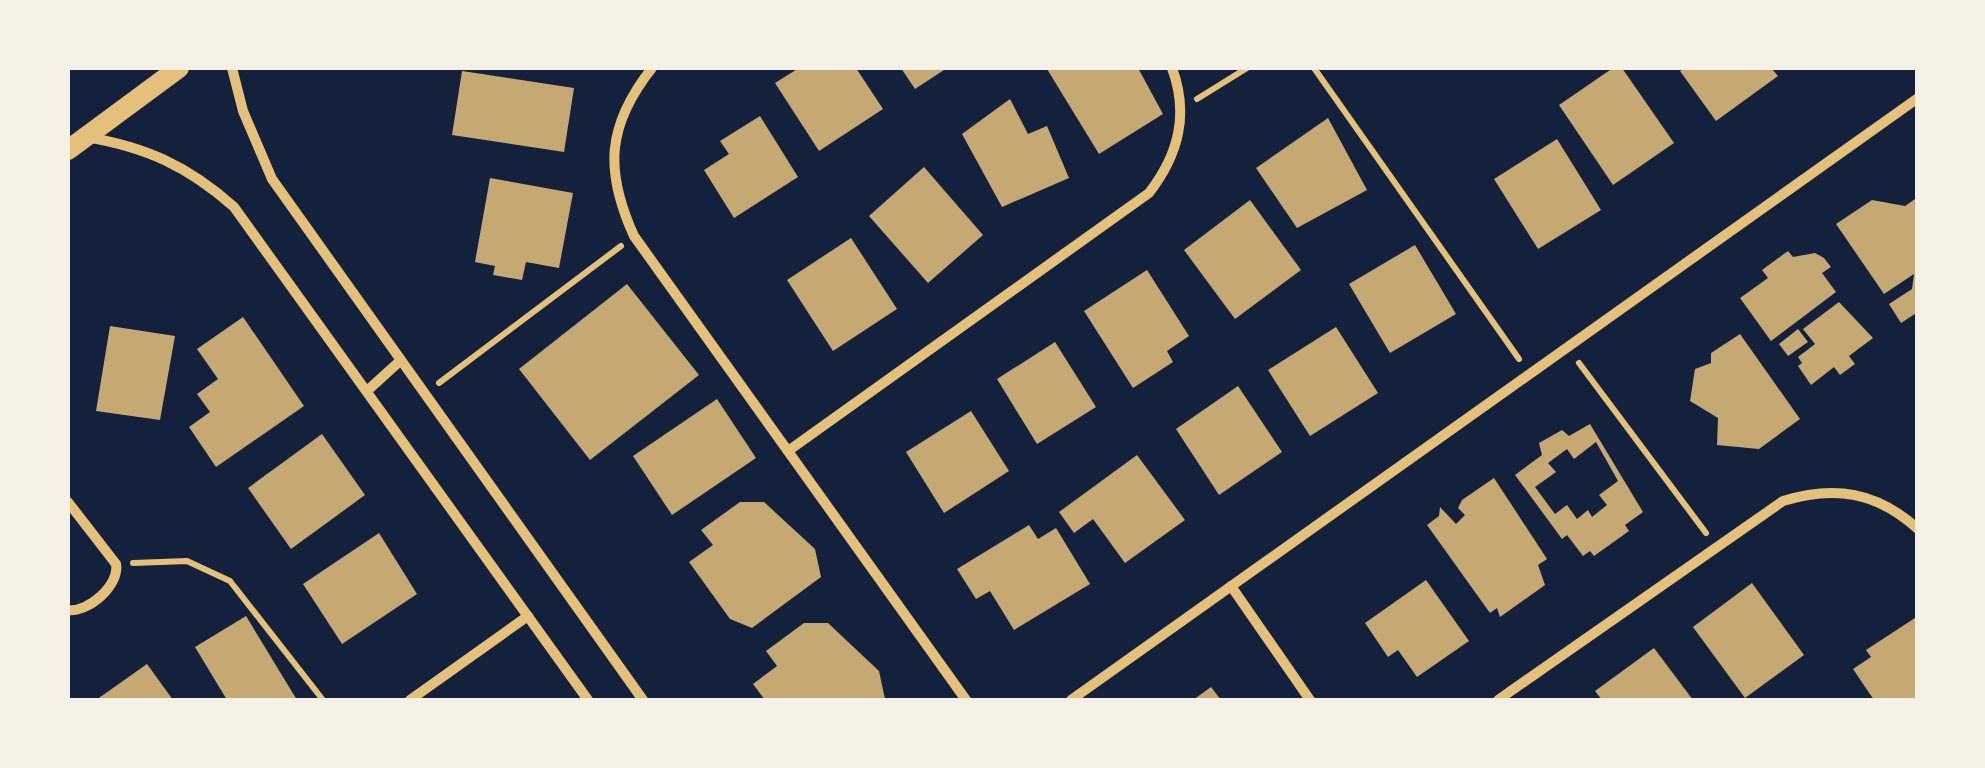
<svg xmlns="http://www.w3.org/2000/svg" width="1985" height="768" font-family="Karla,sans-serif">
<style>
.building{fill:#c6a872;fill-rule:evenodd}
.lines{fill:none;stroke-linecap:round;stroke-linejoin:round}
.path{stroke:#e5c07b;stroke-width:6}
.minor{stroke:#e5c07b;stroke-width:10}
.secondary{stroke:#e5c07b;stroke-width:20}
</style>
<rect width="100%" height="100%" fill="#14213d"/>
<g class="building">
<path d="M 799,68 L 856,68 L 883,109 L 819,151 L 775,83 Z"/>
<path d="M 901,68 L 947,68 L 915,89 Z"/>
<path d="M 1051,68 L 1138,68 L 1163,114 L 1099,154 L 1047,69 Z"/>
<path d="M 1613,68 L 1622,68 L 1674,143 L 1613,185 L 1559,105 Z"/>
<path d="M 1685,68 L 1771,68 L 1778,76 L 1716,121 L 1680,71 Z"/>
<path d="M 462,71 L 574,88 L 564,152 L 452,135 Z"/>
<path d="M 1010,99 L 1028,134 L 1047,126 L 1069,178 L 1002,207 L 962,134 Z"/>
<path d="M 760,116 L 798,177 L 734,218 L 704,170 L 729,154 L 720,141 Z"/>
<path d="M 1328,118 L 1367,190 L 1297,228 L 1256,168 Z"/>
<path d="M 1557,139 L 1601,210 L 1538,249 L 1494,179 Z"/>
<path d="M 924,167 L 983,235 L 928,283 L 869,216 Z"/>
<path d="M 490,178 L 573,193 L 559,268 L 526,262 L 522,280 L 493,275 L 495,266 L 475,262 Z"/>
<path d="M 1918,197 L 1918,312 L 1901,323 L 1889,304 L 1912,289 L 1914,274 L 1884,294 L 1836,224 L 1872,200 L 1905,206 Z"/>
<path d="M 1250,200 L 1301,270 L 1235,319 L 1184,250 Z"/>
<path d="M 851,238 L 897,309 L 833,351 L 787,280 Z"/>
<path d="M 1415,245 L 1456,314 L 1390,353 L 1349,284 Z"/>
<path d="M 1788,251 L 1793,257 L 1815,253 L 1824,258 L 1831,267 L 1822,273 L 1836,292 L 1771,341 L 1740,298 L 1768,278 L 1762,270 Z"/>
<path d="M 1147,270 L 1189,336 L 1167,351 L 1173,362 L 1133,388 L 1084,311 Z"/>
<path d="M 627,284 L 699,375 L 590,460 L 519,369 Z"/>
<path d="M 1839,302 L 1873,338 L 1849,356 L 1855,364 L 1840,375 L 1834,367 L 1811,385 L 1798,366 L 1802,363 L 1798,357 L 1815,344 L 1803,329 Z"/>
<path d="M 243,317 L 304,406 L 216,467 L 189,427 L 210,412 L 197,394 L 218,379 L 197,349 Z"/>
<path d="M 110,326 L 175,336 L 160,420 L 96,411 Z"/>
<path d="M 1336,327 L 1378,393 L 1310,436 L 1268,370 Z"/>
<path d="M 1798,329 L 1808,342 L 1788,356 L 1779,344 Z"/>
<path d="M 1740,334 L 1800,419 L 1759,449 L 1717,445 L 1718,418 L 1690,401 L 1695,369 L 1711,363 L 1711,353 Z"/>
<path d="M 1055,342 L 1096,407 L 1037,444 L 997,379 Z"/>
<path d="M 1238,386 L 1282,452 L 1219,495 L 1176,429 Z"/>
<path d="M 717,399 L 756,458 L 672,515 L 633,456 Z"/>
<path d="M 971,411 L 1009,471 L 944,513 L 906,452 Z"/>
<path d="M 1590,424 L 1643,512 L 1625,525 L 1629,531 L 1594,556 L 1590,551 L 1583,556 L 1567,535 L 1562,539 L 1515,475 L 1542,455 L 1539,443 L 1562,430 L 1569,436 ZM 1596,442 L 1618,481 L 1599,495 L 1607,505 L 1592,517 L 1588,510 L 1577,519 L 1567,505 L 1555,514 L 1535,487 L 1556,472 L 1548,463 L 1567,449 L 1574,459 Z"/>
<path d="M 322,434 L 365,495 L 291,549 L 248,488 Z"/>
<path d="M 1137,455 L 1185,520 L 1125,563 L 1093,519 L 1074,533 L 1059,512 Z"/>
<path d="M 1494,478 L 1547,559 L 1538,565 L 1545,585 L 1500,617 L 1497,608 L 1490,613 L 1427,525 L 1439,516 L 1440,507 L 1456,524 L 1465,515 L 1458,508 L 1462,500 Z"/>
<path d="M 740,502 L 764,502 L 815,549 L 821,577 L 752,628 L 730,619 L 689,562 L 713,545 L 701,530 Z"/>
<path d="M 1029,525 L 1038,539 L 1056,528 L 1090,584 L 1014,630 L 990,591 L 976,599 L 957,569 Z"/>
<path d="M 379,533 L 417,594 L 342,644 L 303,584 Z"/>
<path d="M 1426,580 L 1469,641 L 1417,677 L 1398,650 L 1388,657 L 1365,623 Z"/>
<path d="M 1752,583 L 1804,655 L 1745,698 L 1693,627 Z"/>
<path d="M 246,616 L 297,700 L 227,700 L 195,647 Z"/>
<path d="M 1918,616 L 1918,700 L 1874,700 L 1853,669 L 1871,657 L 1866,650 Z"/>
<path d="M 804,623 L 828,623 L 879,671 L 885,699 L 765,700 L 753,684 L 777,666 L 766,651 Z"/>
<path d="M 1654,648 L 1693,700 L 1602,700 L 1595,691 Z"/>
<path d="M 147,664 L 173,700 L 96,700 Z"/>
<path d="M 1211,687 L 1221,700 L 1193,700 Z"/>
</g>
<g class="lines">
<g class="path">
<path d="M 1314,68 L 1519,359"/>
<path d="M 1197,99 L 1247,68"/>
<path d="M 1579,363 L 1706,533"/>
<path d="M 439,383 L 621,246"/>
<path d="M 133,563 L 187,561 L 230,581 L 323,700"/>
</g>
<g class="minor">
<path d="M 232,68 L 243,111 L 272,179 L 643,700"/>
<path d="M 652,68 C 607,125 604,170 634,236 L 966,700"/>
<path d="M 86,137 C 146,147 188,166 234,207 L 588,700"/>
<path d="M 368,390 L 400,361"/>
<path d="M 788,451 L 1149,193 C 1179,154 1189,114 1172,68"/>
<path d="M 68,502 L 116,564 C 120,585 88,613 68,610"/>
<path d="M 1231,586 L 1310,700"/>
<path d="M 410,700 L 528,616"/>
<path d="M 1071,700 L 1918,98"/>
<path d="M 1498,700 L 1783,501 C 1835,485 1877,492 1918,529"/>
</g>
<path class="secondary" d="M 68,150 L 179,68"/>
</g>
<rect width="1985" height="768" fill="none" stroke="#f6f1e7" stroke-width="140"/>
</svg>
